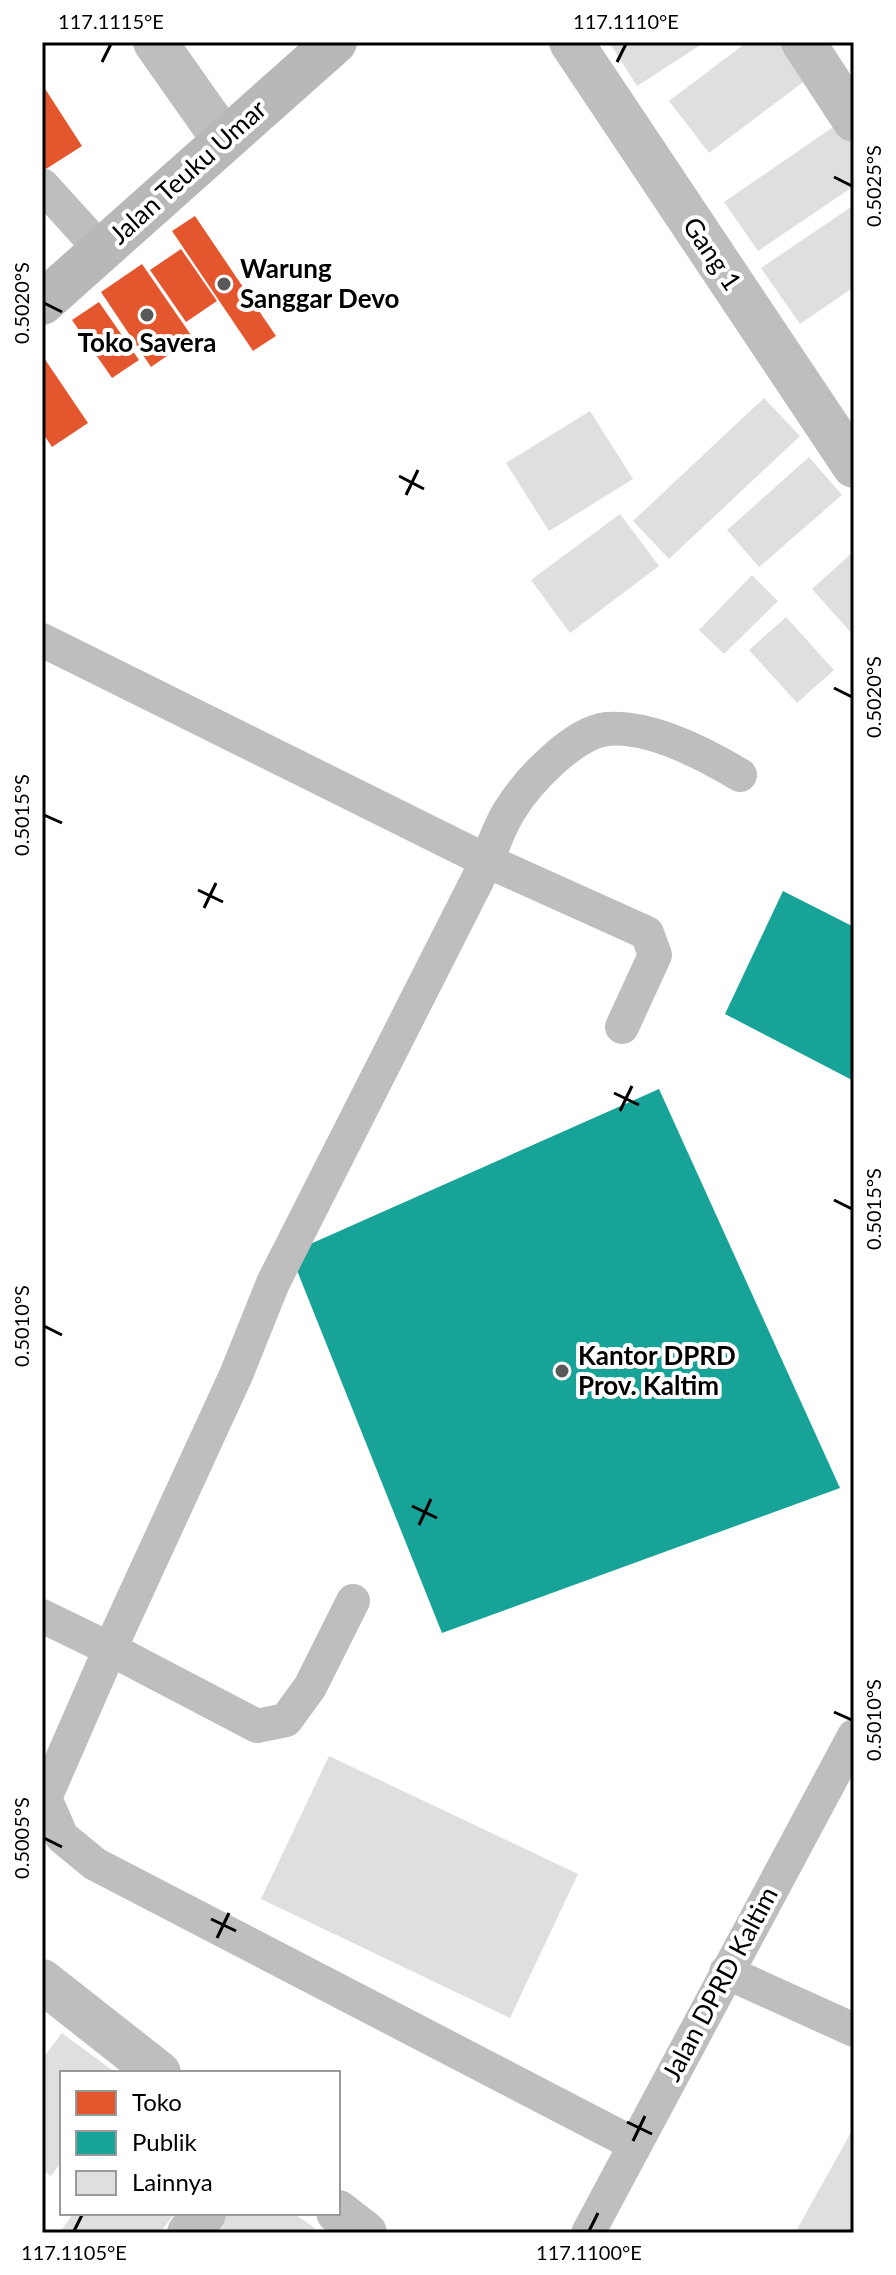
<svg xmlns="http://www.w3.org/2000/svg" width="896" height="2275" font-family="Lato,sans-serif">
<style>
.shops{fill:#e4572e}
.public{fill:#17a398}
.building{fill:#dfdfdf}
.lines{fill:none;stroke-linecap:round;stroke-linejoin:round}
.service{stroke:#bebebe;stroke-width:34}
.minor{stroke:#bebebe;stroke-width:44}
.secondary{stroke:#b8b8b8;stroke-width:44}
.ticks{fill:none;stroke:#000;stroke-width:3}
.poi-dot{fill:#595959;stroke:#fff;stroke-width:3}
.labels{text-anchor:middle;stroke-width:8;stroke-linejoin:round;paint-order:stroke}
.street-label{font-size:26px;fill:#000;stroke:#fff}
.poi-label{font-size:26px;font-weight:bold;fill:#000;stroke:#fff;text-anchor:start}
.neatline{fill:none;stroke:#000;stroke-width:3}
.ticks-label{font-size:20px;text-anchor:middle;fill:#000}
</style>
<rect width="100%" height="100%" fill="#fff"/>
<g class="shops">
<path d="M 42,84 L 82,146 L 46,169 L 42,163 Z"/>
<path d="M 195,216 L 276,336 L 253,351 L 172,231 Z"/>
<path d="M 181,249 L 217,301 L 186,322 L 150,270 Z"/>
<path d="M 142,264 L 193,338 L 151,367 L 101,292 Z"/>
<path d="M 99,302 L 139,360 L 112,378 L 72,320 Z"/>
<path d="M 42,355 L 88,423 L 52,447 L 42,432 Z"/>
</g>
<g class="public">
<path d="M 783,891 L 854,927 L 854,1081 L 725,1014 Z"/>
<path d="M 659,1089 L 840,1488 L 442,1633 L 290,1253 Z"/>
</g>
<g class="building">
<path d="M 609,42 L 701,42 L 702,44 L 637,86 Z"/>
<path d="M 747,42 L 789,42 L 814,74 L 709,153 L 669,101 Z"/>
<path d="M 845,119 L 854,132 L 854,186 L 758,251 L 724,202 Z"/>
<path d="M 854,205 L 854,287 L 800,324 L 761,268 Z"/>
<path d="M 764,398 L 800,436 L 669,559 L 633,521 Z"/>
<path d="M 590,411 L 633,479 L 549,531 L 506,463 Z"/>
<path d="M 809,457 L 842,495 L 759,567 L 727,530 Z"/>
<path d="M 620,514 L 659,566 L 570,633 L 531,580 Z"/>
<path d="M 854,551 L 854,636 L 812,589 Z"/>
<path d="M 752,575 L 778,601 L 724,654 L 699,630 Z"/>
<path d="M 786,617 L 834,670 L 797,703 L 749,650 Z"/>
<path d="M 329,1756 L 578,1874 L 510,2018 L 261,1899 Z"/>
<path d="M 62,2033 L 116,2073 L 62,2073 L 62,2161 L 51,2176 L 42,2169 L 42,2059 Z"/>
<path d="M 854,2127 L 854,2233 L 795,2233 Z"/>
<path d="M 74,2213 L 175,2213 L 160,2233 L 59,2233 Z"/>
<path d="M 211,2213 L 293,2213 L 315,2228 L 311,2233 L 197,2233 Z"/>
</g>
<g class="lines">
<g class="service">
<path d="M 42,185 L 101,250"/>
<path d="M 42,640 L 487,861 L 273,1283 L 236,1375 L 110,1649 L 257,1726 L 286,1720 L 310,1687 L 353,1601"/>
<path d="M 622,1027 L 655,955 L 647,933 L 487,861 C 494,844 500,825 510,810 C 527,782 573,733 607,729 C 650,725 705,754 740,775"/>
<path d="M 42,1616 L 110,1649 L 45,1798 L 62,1837 L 95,1864 L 634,2144"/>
<path d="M 726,1972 L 854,2030"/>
<path d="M 588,2233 L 854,1736"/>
</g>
<g class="minor">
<path d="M 155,42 L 224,140"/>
<path d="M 571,42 L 854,466"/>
<path d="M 803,42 L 854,120"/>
<path d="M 42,1981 L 159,2073"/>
<path d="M 338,2212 L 365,2233"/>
<path d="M 189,2233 L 204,2213"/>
</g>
<path class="secondary" d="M 42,303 L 335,42"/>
</g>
<path class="ticks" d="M 102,62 L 111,44M 617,62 L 626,44M 834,177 L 852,186M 44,303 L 62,312M 399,476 L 424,489M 406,495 L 418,470M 834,688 L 852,697M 44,815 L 62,823M 198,890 L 223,902M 204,908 L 216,883M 614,1093 L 639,1105M 620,1111 L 632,1086M 834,1200 L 852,1209M 44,1326 L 62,1335M 412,1506 L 437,1518M 419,1525 L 431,1499M 834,1712 L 852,1720M 44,1838 L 62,1847M 211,1919 L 236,1931M 217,1938 L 229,1913M 627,2122 L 652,2134M 633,2141 L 645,2116M 74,2231 L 83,2213M 589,2231 L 598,2213"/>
<g class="poi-dot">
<circle cx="224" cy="284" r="8"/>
<circle cx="147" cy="315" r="8"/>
<circle cx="562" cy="1371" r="8"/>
</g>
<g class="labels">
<g class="street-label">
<text transform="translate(188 172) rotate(-42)" y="9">Jalan Teuku Umar</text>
<text transform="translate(712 254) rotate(56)" y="9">Gang 1</text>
<text transform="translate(720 1984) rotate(-62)" y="9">Jalan DPRD Kaltim</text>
</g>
<g class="poi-label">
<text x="240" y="278">Warung<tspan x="240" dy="30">Sanggar Devo</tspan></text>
<text x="147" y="352" text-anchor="middle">Toko Savera</text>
<text x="578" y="1365">Kantor DPRD<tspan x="578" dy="30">Prov. Kaltim</tspan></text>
</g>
</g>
<rect width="896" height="2275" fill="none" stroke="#ffffff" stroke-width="88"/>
<rect x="60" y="2071" width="280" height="144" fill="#ffffff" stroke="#999999" stroke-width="2"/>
<rect x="76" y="2091" width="40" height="24" fill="#e4572e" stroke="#999999" stroke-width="2"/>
<text x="132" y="2111" font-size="24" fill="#000000">Toko</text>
<rect x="76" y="2131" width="40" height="24" fill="#17a398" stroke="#999999" stroke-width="2"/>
<text x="132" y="2151" font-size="24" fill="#000000">Publik</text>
<rect x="76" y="2171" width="40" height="24" fill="#dfdfdf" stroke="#999999" stroke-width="2"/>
<text x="132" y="2191" font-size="24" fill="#000000">Lainnya</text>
<rect x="44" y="44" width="808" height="2187" class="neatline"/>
<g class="ticks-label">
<text x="111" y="29">117.1115°E</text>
<text x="626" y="29">117.1110°E</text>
<text transform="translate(874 186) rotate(-90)" y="7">0.5025°S</text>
<text transform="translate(22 303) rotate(-90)" y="7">0.5020°S</text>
<text transform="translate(874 697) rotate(-90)" y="7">0.5020°S</text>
<text transform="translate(22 815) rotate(-90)" y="7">0.5015°S</text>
<text transform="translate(874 1209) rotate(-90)" y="7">0.5015°S</text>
<text transform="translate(22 1326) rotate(-90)" y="7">0.5010°S</text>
<text transform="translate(874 1720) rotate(-90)" y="7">0.5010°S</text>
<text transform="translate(22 1838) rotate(-90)" y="7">0.5005°S</text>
<text x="74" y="2260">117.1105°E</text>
<text x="589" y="2260">117.1100°E</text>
</g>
</svg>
